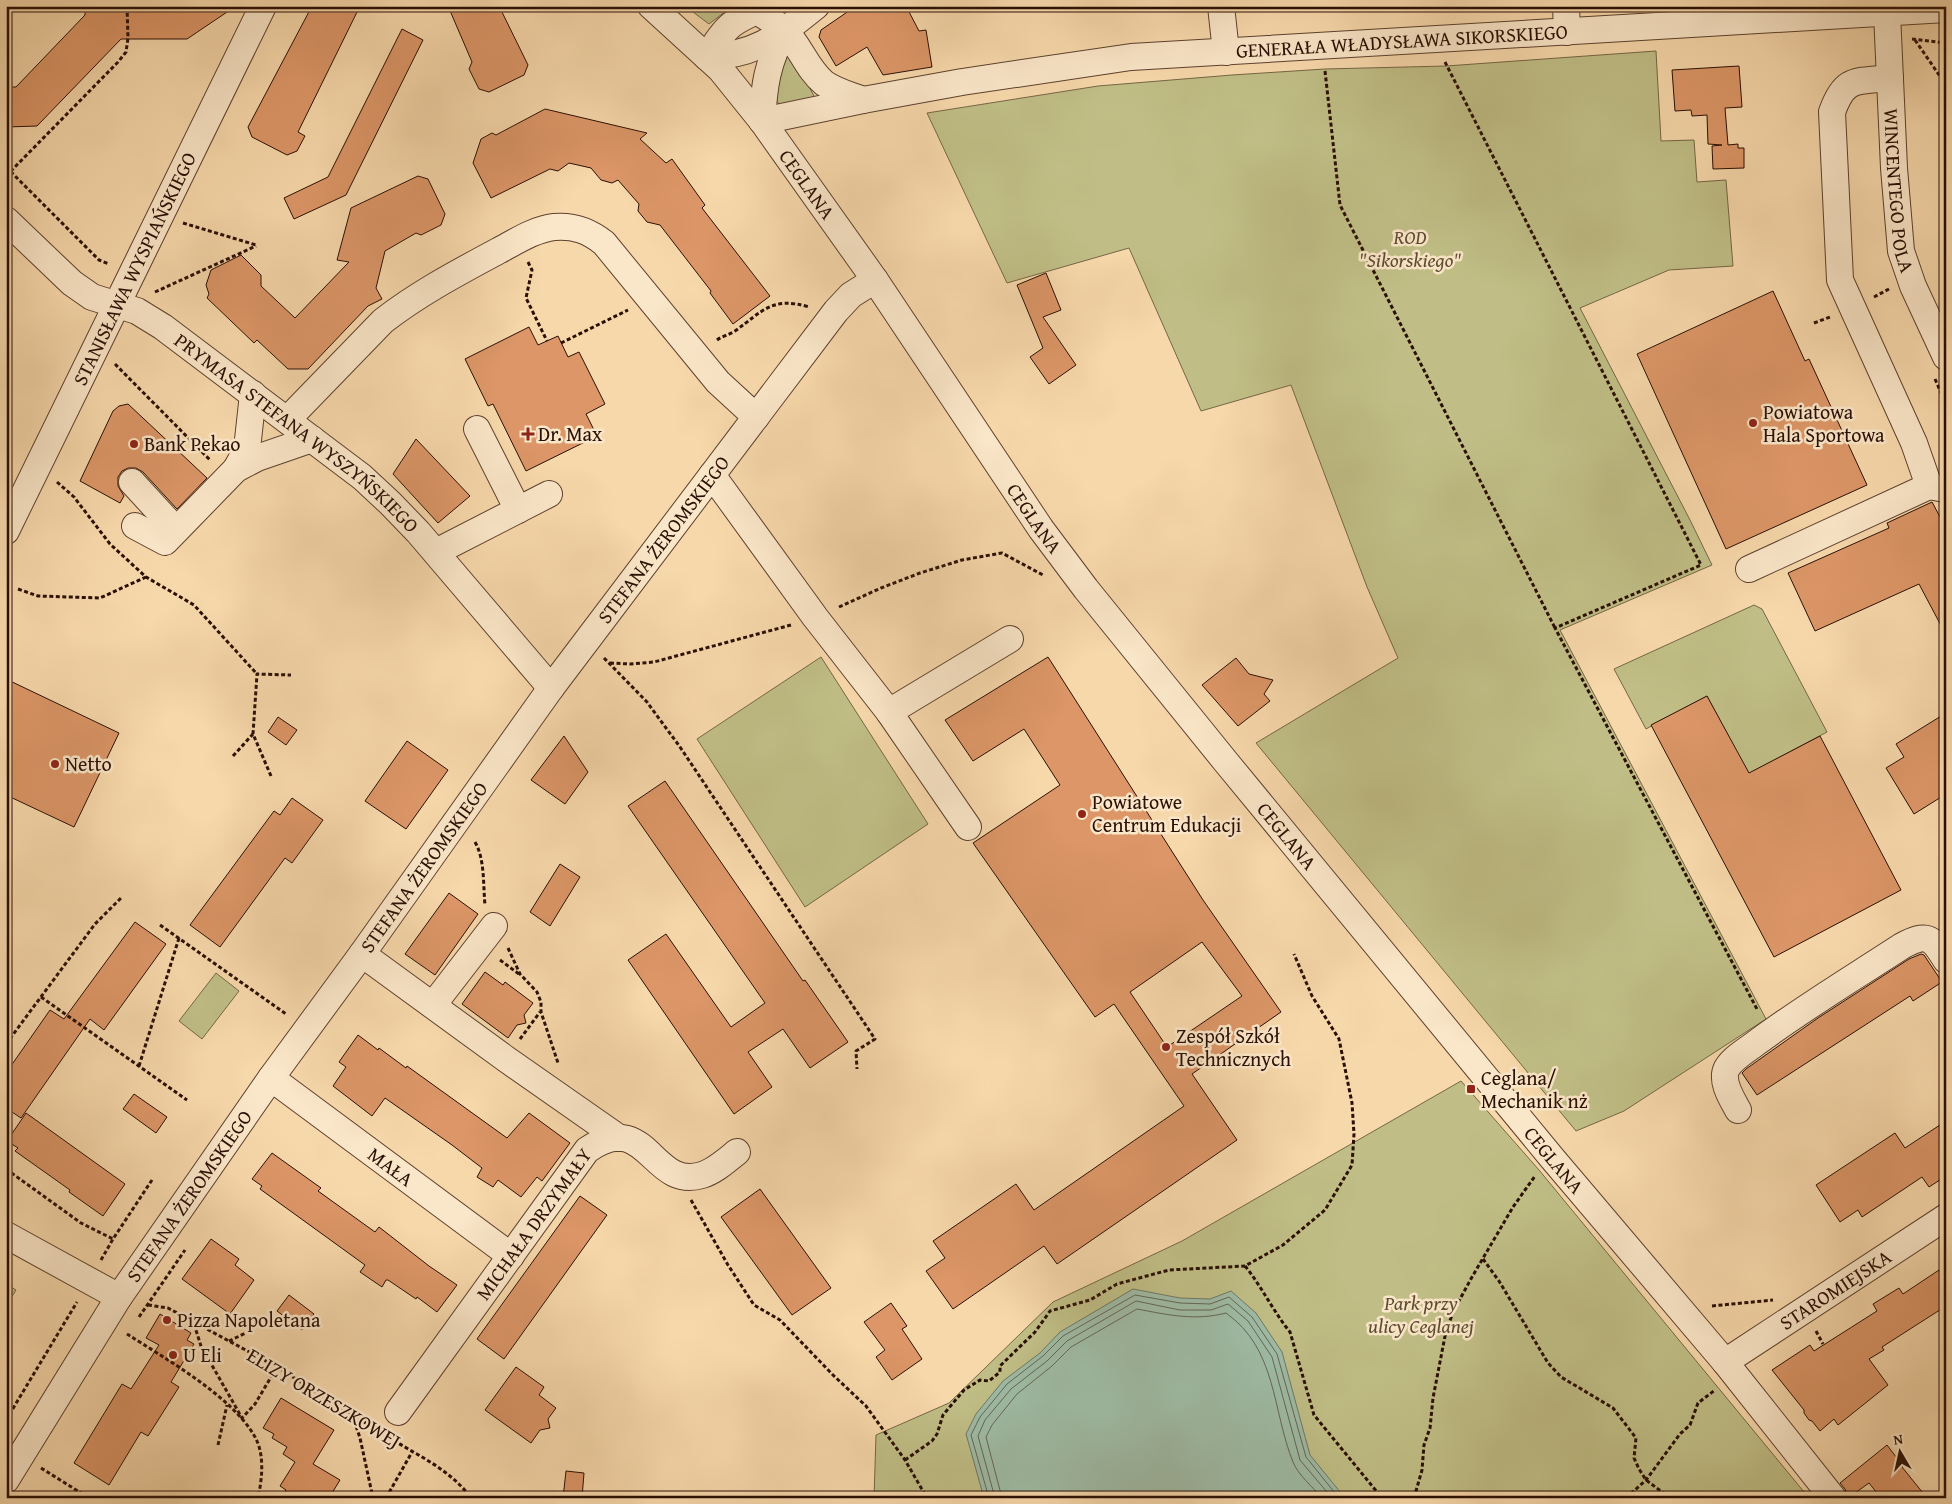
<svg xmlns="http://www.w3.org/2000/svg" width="1952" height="1504" font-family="'Gentium Book Plus',serif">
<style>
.green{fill:#c0be86;stroke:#756645}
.water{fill:#9ebba5;stroke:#707665}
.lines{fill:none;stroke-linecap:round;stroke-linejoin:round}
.shore{stroke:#646554;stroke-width:1}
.building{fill:#dc9667;stroke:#2a0f04;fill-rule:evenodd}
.minor-casing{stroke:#5d412e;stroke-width:28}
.path{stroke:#2a0f04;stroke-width:3;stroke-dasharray:4 2.5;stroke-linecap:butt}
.minor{stroke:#fae6c8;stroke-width:26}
.poi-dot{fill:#8f2418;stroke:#fae6c8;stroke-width:2}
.labels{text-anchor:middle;stroke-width:5;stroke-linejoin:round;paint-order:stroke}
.street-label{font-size:20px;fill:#2a0f04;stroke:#fae6c8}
.park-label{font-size:20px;font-style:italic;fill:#5e4c32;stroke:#fae6c8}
.poi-label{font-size:20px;fill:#2a0f04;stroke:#fae6c8;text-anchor:start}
</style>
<rect width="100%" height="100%" fill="#f7d8ab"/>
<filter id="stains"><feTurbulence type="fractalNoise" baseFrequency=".004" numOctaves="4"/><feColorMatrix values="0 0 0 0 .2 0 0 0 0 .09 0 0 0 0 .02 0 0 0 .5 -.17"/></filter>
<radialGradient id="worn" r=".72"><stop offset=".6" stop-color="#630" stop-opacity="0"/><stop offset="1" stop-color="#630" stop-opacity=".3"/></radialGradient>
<g class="green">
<path d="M 685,6 L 715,6 L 726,11 L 709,24 Z"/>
<path d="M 788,50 L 813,94 L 815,99 L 780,104 L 777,102 L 775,84 Z"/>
<path d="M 1656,51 L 1661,141 L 1694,140 L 1697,182 L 1726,180 L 1733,266 L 1669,270 L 1580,308 L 1690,520 L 1712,565 L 1560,630 L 1766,1019 L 1624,1111 L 1576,1131 L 1256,743 L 1398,658 L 1367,587 L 1291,385 L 1201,411 L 1129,248 L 1007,283 L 927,113 L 1098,86 L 1232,75 L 1325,69 L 1446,66 Z"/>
<path d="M 1754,605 L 1762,609 L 1827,732 L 1748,774 L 1707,696 L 1646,729 L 1614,669 Z"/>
<path d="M 821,657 L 928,824 L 805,907 L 697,739 Z"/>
<path d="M 216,973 L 239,991 L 202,1039 L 179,1021 Z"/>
<path d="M 1461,1081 L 1539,1170 L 1809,1498 L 874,1498 L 876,1435 L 949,1403 L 1053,1302 L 1182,1241 Z"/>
<path d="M 6,1284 L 16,1290 L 6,1306 Z"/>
</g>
<path class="water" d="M 1133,1289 L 1180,1298 L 1210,1299 L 1231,1291 L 1256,1313 L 1282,1352 L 1310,1455 L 1345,1498 L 984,1498 L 966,1434 L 976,1414 L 1003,1381 L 1040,1353 L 1060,1332 Z"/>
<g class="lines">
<g class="shore">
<path d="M 989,1498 L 971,1435 L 980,1417 L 1007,1384 L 1043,1356 L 1063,1336 L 1135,1295 L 1180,1303 L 1210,1304 L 1229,1297 L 1252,1317 L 1277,1354 L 1306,1457 L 1339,1498"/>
<path d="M 995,1498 L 978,1436 L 985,1420 L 1011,1389 L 1047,1361 L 1067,1341 L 1136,1301 L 1180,1310 L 1211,1310 L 1228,1304 L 1248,1321 L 1272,1357 L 1300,1460 L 1332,1498"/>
<path d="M 1002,1498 L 986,1437 L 992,1425 L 1017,1394 L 1052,1366 L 1071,1347 L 1137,1309 C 1169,1315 1195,1321 1226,1313 C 1277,1349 1272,1410 1293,1462 C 1298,1475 1313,1487 1322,1498"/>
</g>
</g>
<g class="building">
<path d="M 85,6 L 236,6 L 187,39 L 121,39 L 37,126 L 6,127 L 6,87 L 16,87 L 85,15 Z"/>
<path d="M 312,6 L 360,6 L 298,132 L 305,136 L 297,151 L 287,155 L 252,137 L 248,127 Z"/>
<path d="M 448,6 L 499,6 L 528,65 L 524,75 L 489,92 L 479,89 L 469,69 L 472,62 Z"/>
<path d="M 856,6 L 906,6 L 919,31 L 926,30 L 932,67 L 883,75 L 867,47 L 836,66 L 819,37 L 821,30 Z"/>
<path d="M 402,29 L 423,40 L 346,195 L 294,219 L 284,198 L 328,177 Z"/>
<path d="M 1739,66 L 1742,107 L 1725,108 L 1728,145 L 1738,144 L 1738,148 L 1744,148 L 1744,168 L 1713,169 L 1712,146 L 1722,145 L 1708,144 L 1707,115 L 1692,116 L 1691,110 L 1675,111 L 1672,70 Z"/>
<path d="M 545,109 L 647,133 L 640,139 L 666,163 L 672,159 L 705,205 L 702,208 L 770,296 L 733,324 L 710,293 L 711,291 L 660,225 L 647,222 L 638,211 L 639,204 L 618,180 L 612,183 L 601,180 L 591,168 L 569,163 L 558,171 L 550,169 L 491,198 L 473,163 L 481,139 L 492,133 L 496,135 Z"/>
<path d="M 418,176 L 428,179 L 445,214 L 441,225 L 421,235 L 416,233 L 385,251 L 376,288 L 382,299 L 368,306 L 308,369 L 288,369 L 257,340 L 254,343 L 207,298 L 209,294 L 206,285 L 211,270 L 241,255 L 261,275 L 261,286 L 295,318 L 349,262 L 337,260 L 351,208 Z"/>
<path d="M 1046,273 L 1061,310 L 1043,317 L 1076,365 L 1049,384 L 1030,357 L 1043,348 L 1017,285 Z"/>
<path d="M 1773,291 L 1805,361 L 1809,359 L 1867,485 L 1726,549 L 1637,354 Z"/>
<path d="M 529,327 L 538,345 L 558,336 L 568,357 L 579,352 L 605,404 L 586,414 L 597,436 L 526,471 L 493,404 L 488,406 L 465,359 Z"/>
<path d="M 128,404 L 207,478 L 177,509 L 143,472 L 136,468 L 128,468 L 122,471 L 118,477 L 118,486 L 124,496 L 120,503 L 80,481 L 113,411 L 119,406 Z"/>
<path d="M 416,439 L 470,496 L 438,523 L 393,474 Z"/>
<path d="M 1932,502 L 1946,528 L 1946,635 L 1919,584 L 1815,631 L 1788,573 L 1889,528 L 1887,523 Z"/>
<path d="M 1048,657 L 1203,900 L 1281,1012 L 1192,1074 L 1237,1140 L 1057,1264 L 1044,1246 L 953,1309 L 926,1271 L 945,1258 L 933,1241 L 1016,1184 L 1034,1210 L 1184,1106 L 1114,1004 L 1095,1017 L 973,843 L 1060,785 L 1024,729 L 973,761 L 945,720 ZM 1202,942 L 1242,996 L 1167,1047 L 1130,992 Z"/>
<path d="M 1236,658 L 1249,674 L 1273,680 L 1264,694 L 1270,701 L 1238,726 L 1202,685 Z"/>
<path d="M 6,679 L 119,733 L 74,827 L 6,795 Z"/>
<path d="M 1707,696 L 1749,773 L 1820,736 L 1901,890 L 1774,957 L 1651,725 Z"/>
<path d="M 1946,713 L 1946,794 L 1914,814 L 1886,768 L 1904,757 L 1896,744 Z"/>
<path d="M 278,717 L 297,730 L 286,745 L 268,732 Z"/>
<path d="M 564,736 L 588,772 L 565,804 L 531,780 Z"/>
<path d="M 407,741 L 448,770 L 406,829 L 365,801 Z"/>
<path d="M 665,781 L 803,981 L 805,980 L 848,1042 L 810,1068 L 783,1029 L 748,1052 L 772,1087 L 734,1114 L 628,960 L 666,934 L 731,1027 L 765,1003 L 628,806 Z"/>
<path d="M 292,798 L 323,820 L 292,863 L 285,858 L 220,947 L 190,925 L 274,811 L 280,815 Z"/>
<path d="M 560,864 L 580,877 L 550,926 L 530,912 Z"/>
<path d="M 449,893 L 478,914 L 435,975 L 405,954 Z"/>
<path d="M 135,922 L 166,944 L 104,1030 L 90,1019 L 21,1118 L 6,1108 L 6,1073 L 50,1010 L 64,1019 Z"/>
<path d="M 1921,954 L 1924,955 L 1942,982 L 1913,1001 L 1910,996 L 1757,1095 L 1742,1073 L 1746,1069 L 1818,1018 L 1909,959 Z"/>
<path d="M 485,972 L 503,985 L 505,982 L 533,1003 L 524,1015 L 526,1023 L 517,1025 L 508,1038 L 462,1004 Z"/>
<path d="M 358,1035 L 378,1050 L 379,1048 L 406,1068 L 407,1066 L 507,1138 L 529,1113 L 570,1143 L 542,1181 L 537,1177 L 521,1197 L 498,1180 L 493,1187 L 477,1177 L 482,1168 L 452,1145 L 385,1098 L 372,1116 L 333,1086 L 346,1067 L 339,1062 Z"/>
<path d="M 134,1094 L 167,1117 L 156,1133 L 123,1109 Z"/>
<path d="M 26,1113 L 125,1184 L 103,1216 L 69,1192 L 70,1190 L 15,1151 L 18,1148 L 7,1141 Z"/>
<path d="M 1946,1121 L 1946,1176 L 1929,1187 L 1922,1177 L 1862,1217 L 1858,1210 L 1840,1222 L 1816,1185 L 1895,1133 L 1905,1148 Z"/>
<path d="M 272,1153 L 321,1188 L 318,1191 L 375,1232 L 379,1227 L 429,1266 L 457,1285 L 437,1312 L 417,1297 L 416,1299 L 388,1280 L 386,1280 L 382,1287 L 360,1272 L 365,1265 L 260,1189 L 262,1186 L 252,1179 Z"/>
<path d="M 760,1189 L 831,1288 L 792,1315 L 721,1217 Z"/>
<path d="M 580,1196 L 607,1215 L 504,1359 L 477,1339 Z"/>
<path d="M 211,1239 L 239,1259 L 235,1265 L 254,1280 L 230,1314 L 182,1279 Z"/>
<path d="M 1939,1270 L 1946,1281 L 1946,1306 L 1882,1347 L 1884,1350 L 1869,1359 L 1888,1385 L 1838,1425 L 1834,1419 L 1820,1431 L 1812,1421 L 1809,1420 L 1804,1413 L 1804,1410 L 1772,1370 L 1810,1345 L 1814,1351 L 1877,1311 L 1873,1304 L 1899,1288 L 1903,1294 Z"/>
<path d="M 289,1295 L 314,1314 L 302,1330 L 277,1311 Z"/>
<path d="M 891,1303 L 907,1326 L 902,1329 L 922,1359 L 892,1380 L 876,1357 L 885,1350 L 864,1322 Z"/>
<path d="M 160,1314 L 191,1333 L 187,1340 L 194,1344 L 171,1382 L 179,1387 L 148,1436 L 141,1432 L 109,1485 L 74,1463 L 122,1384 L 131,1389 L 159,1345 L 146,1338 Z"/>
<path d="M 516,1367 L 544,1387 L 539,1395 L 556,1408 L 548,1419 L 550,1428 L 540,1430 L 531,1443 L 485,1410 Z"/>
<path d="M 281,1398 L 334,1430 L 313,1464 L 340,1480 L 329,1498 L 281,1498 L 286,1490 L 280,1486 L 295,1462 L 283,1454 L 287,1447 L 272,1438 L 274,1434 L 263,1428 Z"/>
<path d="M 1887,1445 L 1903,1466 L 1902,1467 L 1927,1498 L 1881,1498 L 1869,1483 L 1848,1498 L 1845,1489 L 1840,1483 Z"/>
<path d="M 566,1471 L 584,1473 L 582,1498 L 563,1498 Z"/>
</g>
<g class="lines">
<g class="minor-casing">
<g id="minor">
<path id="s1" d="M 651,6 L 721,70 L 762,121 L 875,280 L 1041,529 L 1086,589 L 1226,762 L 1552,1158 L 1725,1362 L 1833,1498"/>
<path d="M 746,6 C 759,12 774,21 785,31 C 800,46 807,69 824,83 C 835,91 850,95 863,100"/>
<path d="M 1221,6 L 1226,52"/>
<path d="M 1566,6 L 1567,32"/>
<path id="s2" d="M 1887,13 L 1894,168 L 1901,251 L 1913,286 L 1946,357"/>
<path d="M 707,57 C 758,55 778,36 816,6"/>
<path d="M 707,57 C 727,23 733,21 768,6"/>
<path d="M 1890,78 C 1856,82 1845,76 1832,112 L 1840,280 L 1914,443 L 1929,486"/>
<path id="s3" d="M 762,121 L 863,100 L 962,82 L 1131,57 L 1946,9"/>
<path d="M 762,121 C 764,87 767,61 785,31"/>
<path id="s4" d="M 6,220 L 72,283 L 92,297 L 137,311 L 163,327 L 362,477 L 390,503 L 418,532 L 551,688"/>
<path d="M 287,420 L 383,321 C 419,293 459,272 498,251 C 515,242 535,229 554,227 C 574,225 589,231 604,243 L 718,382 L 756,417"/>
<path d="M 477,429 L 518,510"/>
<path d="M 236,469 L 247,449 L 253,394"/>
<path d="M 712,475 L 815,617 L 889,712 L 1010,639"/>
<path d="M 132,482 L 176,530"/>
<path d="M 135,526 L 165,542 L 236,469 L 257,458 L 312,439"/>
<path id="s5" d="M 6,531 C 93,357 176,180 263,6"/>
<path d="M 436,552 L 549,494"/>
<path d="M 1749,569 L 1929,486 L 1945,489"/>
<path d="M 889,712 L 968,827"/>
<path d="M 362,954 L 506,1059 L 619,1138"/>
<path d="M 433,1005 L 494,926"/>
<path id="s6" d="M 271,1078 L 511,1256"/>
<path d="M 1738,1110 C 1732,1099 1720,1081 1727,1068 C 1733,1058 1747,1050 1756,1043 C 1803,1008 1853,978 1902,946 C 1927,933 1931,936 1946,960"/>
<path d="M 6,1235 L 119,1297"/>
<path id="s7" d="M 1725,1362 L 1946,1217"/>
<path id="s8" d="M 398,1412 L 587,1150 C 648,1107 651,1191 702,1175 C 715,1171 727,1160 737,1152"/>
<path id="s9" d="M 6,1480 L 119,1297 L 271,1078 L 362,954 L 551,688 L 836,311 L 851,295 L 875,280"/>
</g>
</g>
<g class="path">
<path d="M 1912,39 L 1946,43"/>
<path d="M 1915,40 L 1946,85"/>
<path d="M 1445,62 L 1701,565 L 1555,628 L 1758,1011"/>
<path d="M 1325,71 L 1340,205 L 1555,628"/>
<path d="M 6,167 L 99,260 L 109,264"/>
<path d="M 6,176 L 118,62 L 126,52 L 128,38 L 127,6"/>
<path d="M 183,223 L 256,245"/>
<path d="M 528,262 L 532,270 L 526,298 L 547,341"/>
<path d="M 155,292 L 256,246"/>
<path d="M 1874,297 L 1889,289"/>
<path d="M 1814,323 L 1830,317"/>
<path d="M 717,340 C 722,336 729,335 735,331 C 763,311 772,296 809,307"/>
<path d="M 561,343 L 628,310"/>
<path d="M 115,364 L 211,461"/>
<path d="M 1935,379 L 1946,404"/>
<path d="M 57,482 L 74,497 L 110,544 L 146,577 L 194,605 L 257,674"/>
<path d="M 18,589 L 38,596 L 100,598 L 146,577"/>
<path d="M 839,607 L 881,588 L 920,573 L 962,560 L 1002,553 L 1043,575"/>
<path d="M 604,658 L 647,702 L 680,747 L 875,1039 L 856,1051 L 857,1069"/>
<path d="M 610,663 L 630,664 L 654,662 L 791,625"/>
<path d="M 233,756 L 253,734"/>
<path d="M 271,776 L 253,734 L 257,674 L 291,675"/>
<path d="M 475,842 C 485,859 483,885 485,905"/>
<path d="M 160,925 L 286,1014"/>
<path d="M 508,948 L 520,974 L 537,992 L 541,1002 L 541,1012 L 558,1063"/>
<path d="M 500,960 L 519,974"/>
<path d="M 41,997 L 187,1100"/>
<path d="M 520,1039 L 540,1012"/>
<path d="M 6,1044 L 95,924 L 121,898"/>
<path d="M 139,1066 L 179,938"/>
<path d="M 6,1169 L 81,1223 L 113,1239"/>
<path d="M 691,1200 L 728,1265 L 754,1305 L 780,1320 L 833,1375 L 866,1406 L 905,1460 L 927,1498"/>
<path d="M 1483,1259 L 1499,1281 L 1548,1363 L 1561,1377 L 1613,1408 L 1636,1438 L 1634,1458 L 1639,1469 L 1646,1480 L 1670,1498"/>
<path d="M 101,1260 L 113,1239 L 152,1180"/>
<path d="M 1245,1266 C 1262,1287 1273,1311 1290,1332 L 1314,1415 L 1382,1498"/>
<path d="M 148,1305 L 168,1308 L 277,1367 L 380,1432"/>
<path d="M 1712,1306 L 1773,1300"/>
<path d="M 139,1317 L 185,1250"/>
<path d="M 194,1324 L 201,1346 L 242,1418 L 255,1404 L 277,1367"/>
<path d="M 1816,1331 L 1823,1344"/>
<path d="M 127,1334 C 166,1359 233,1397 255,1437 C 265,1455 262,1479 258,1498"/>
<path d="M 229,1341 L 248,1332"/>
<path d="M 352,1414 L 360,1438 L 373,1498"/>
<path d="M 6,1420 L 77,1302"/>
<path d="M 388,1437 C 417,1455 451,1470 471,1498"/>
<path d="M 218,1445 L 227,1405"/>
<path d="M 905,1460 L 932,1441 L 937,1434 L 943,1415 L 964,1390 L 980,1380 L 989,1381 L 1000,1372 L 1000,1366 L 1035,1332 L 1050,1311 L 1090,1300 L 1117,1284 L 1169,1270 L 1245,1266 L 1283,1245 L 1325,1210 L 1352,1165 L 1354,1134 L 1352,1103 L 1339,1039 L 1312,996 L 1294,954"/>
<path d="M 41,1468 L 89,1498"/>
<path d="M 386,1498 L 412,1452"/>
<path d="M 1414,1498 L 1422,1470 L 1424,1445 L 1430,1428 L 1433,1398 L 1446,1331 L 1454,1310 L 1472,1277 L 1513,1207 L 1535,1176"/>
<path d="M 1626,1498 L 1646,1480 L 1680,1434 L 1690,1425 L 1698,1403 L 1715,1390"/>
</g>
<use href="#minor" class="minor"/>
</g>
<g class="poi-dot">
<circle cx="1753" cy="423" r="5"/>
<path d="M525.5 426.5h5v5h5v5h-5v5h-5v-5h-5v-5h5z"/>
<circle cx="134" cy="444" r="5"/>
<circle cx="55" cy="764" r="5"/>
<circle cx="1082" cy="814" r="5"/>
<circle cx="1166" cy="1047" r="5"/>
<rect x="1466" y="1084" width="10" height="10" rx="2.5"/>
<circle cx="167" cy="1320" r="5"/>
<circle cx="173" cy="1355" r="5"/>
</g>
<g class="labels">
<g class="street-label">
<text dy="7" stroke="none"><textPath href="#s3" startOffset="646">GENERAŁA WŁADYSŁAWA SIKORSKIEGO</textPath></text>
<text dy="7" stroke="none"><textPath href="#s1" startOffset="238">CEGLANA</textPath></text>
<text dy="7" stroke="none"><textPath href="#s2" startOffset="178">WINCENTEGO POLA</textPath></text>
<text dy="7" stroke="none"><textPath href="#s5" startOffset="292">STANISŁAWA WYSPIAŃSKIEGO</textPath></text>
<text dy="7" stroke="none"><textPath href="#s4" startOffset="364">PRYMASA STEFANA WYSZYŃSKIEGO</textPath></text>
<text dy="7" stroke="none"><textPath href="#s1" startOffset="642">CEGLANA</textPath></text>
<text dy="7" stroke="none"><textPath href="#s9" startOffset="1148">STEFANA ŻEROMSKIEGO</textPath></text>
<text dy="7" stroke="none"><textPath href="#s1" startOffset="1048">CEGLANA</textPath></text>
<text dy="7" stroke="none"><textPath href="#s9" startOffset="742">STEFANA ŻEROMSKIEGO</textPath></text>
<text dy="7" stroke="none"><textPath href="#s1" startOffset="1468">CEGLANA</textPath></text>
<text dy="7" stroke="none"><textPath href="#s6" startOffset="149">MAŁA</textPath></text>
<text dy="7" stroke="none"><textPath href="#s9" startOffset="338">STEFANA ŻEROMSKIEGO</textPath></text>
<text dy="7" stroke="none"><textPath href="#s8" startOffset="232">MICHAŁA DRZYMAŁY</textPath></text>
<text dy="7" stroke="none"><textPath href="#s7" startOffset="132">STAROMIEJSKA</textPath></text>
<text transform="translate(324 1398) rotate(31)" y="7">ELIZY ORZESZKOWEJ</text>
</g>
<g class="park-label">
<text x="1410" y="244">ROD<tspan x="1410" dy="23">"Sikorskiego"</tspan></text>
<text x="1421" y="1310">Park przy<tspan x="1421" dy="23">ulicy Ceglanej</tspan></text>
</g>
<g class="poi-label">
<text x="1763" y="419">Powiatowa<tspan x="1763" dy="23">Hala Sportowa</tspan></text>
<text x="538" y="441">Dr. Max</text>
<text x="144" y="451">Bank Pekao</text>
<text x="65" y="771">Netto</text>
<text x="1092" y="809">Powiatowe<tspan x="1092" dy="23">Centrum Edukacji</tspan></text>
<text x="1176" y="1043">Zespół Szkół<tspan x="1176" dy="23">Technicznych</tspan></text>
<text x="1481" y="1085">Ceglana/<tspan x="1481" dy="23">Mechanik nż</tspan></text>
<text x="177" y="1327">Pizza Napoletana</text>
<text x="183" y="1362">U Eli</text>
</g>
</g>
<rect width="1952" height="1504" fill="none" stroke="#f7d8ab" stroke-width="25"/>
<rect x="8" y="8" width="1937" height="1489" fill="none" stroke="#2a0f04" stroke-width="2.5"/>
<rect x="12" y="12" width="1927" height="1479" fill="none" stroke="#2a0f04"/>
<g transform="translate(1900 1452) rotate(351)" stroke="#fae6c8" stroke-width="4" paint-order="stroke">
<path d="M0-4L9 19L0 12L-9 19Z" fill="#2a0f04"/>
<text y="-8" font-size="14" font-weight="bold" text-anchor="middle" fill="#2a0f04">N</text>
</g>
<rect width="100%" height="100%" filter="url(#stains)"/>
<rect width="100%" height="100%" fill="url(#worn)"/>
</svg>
